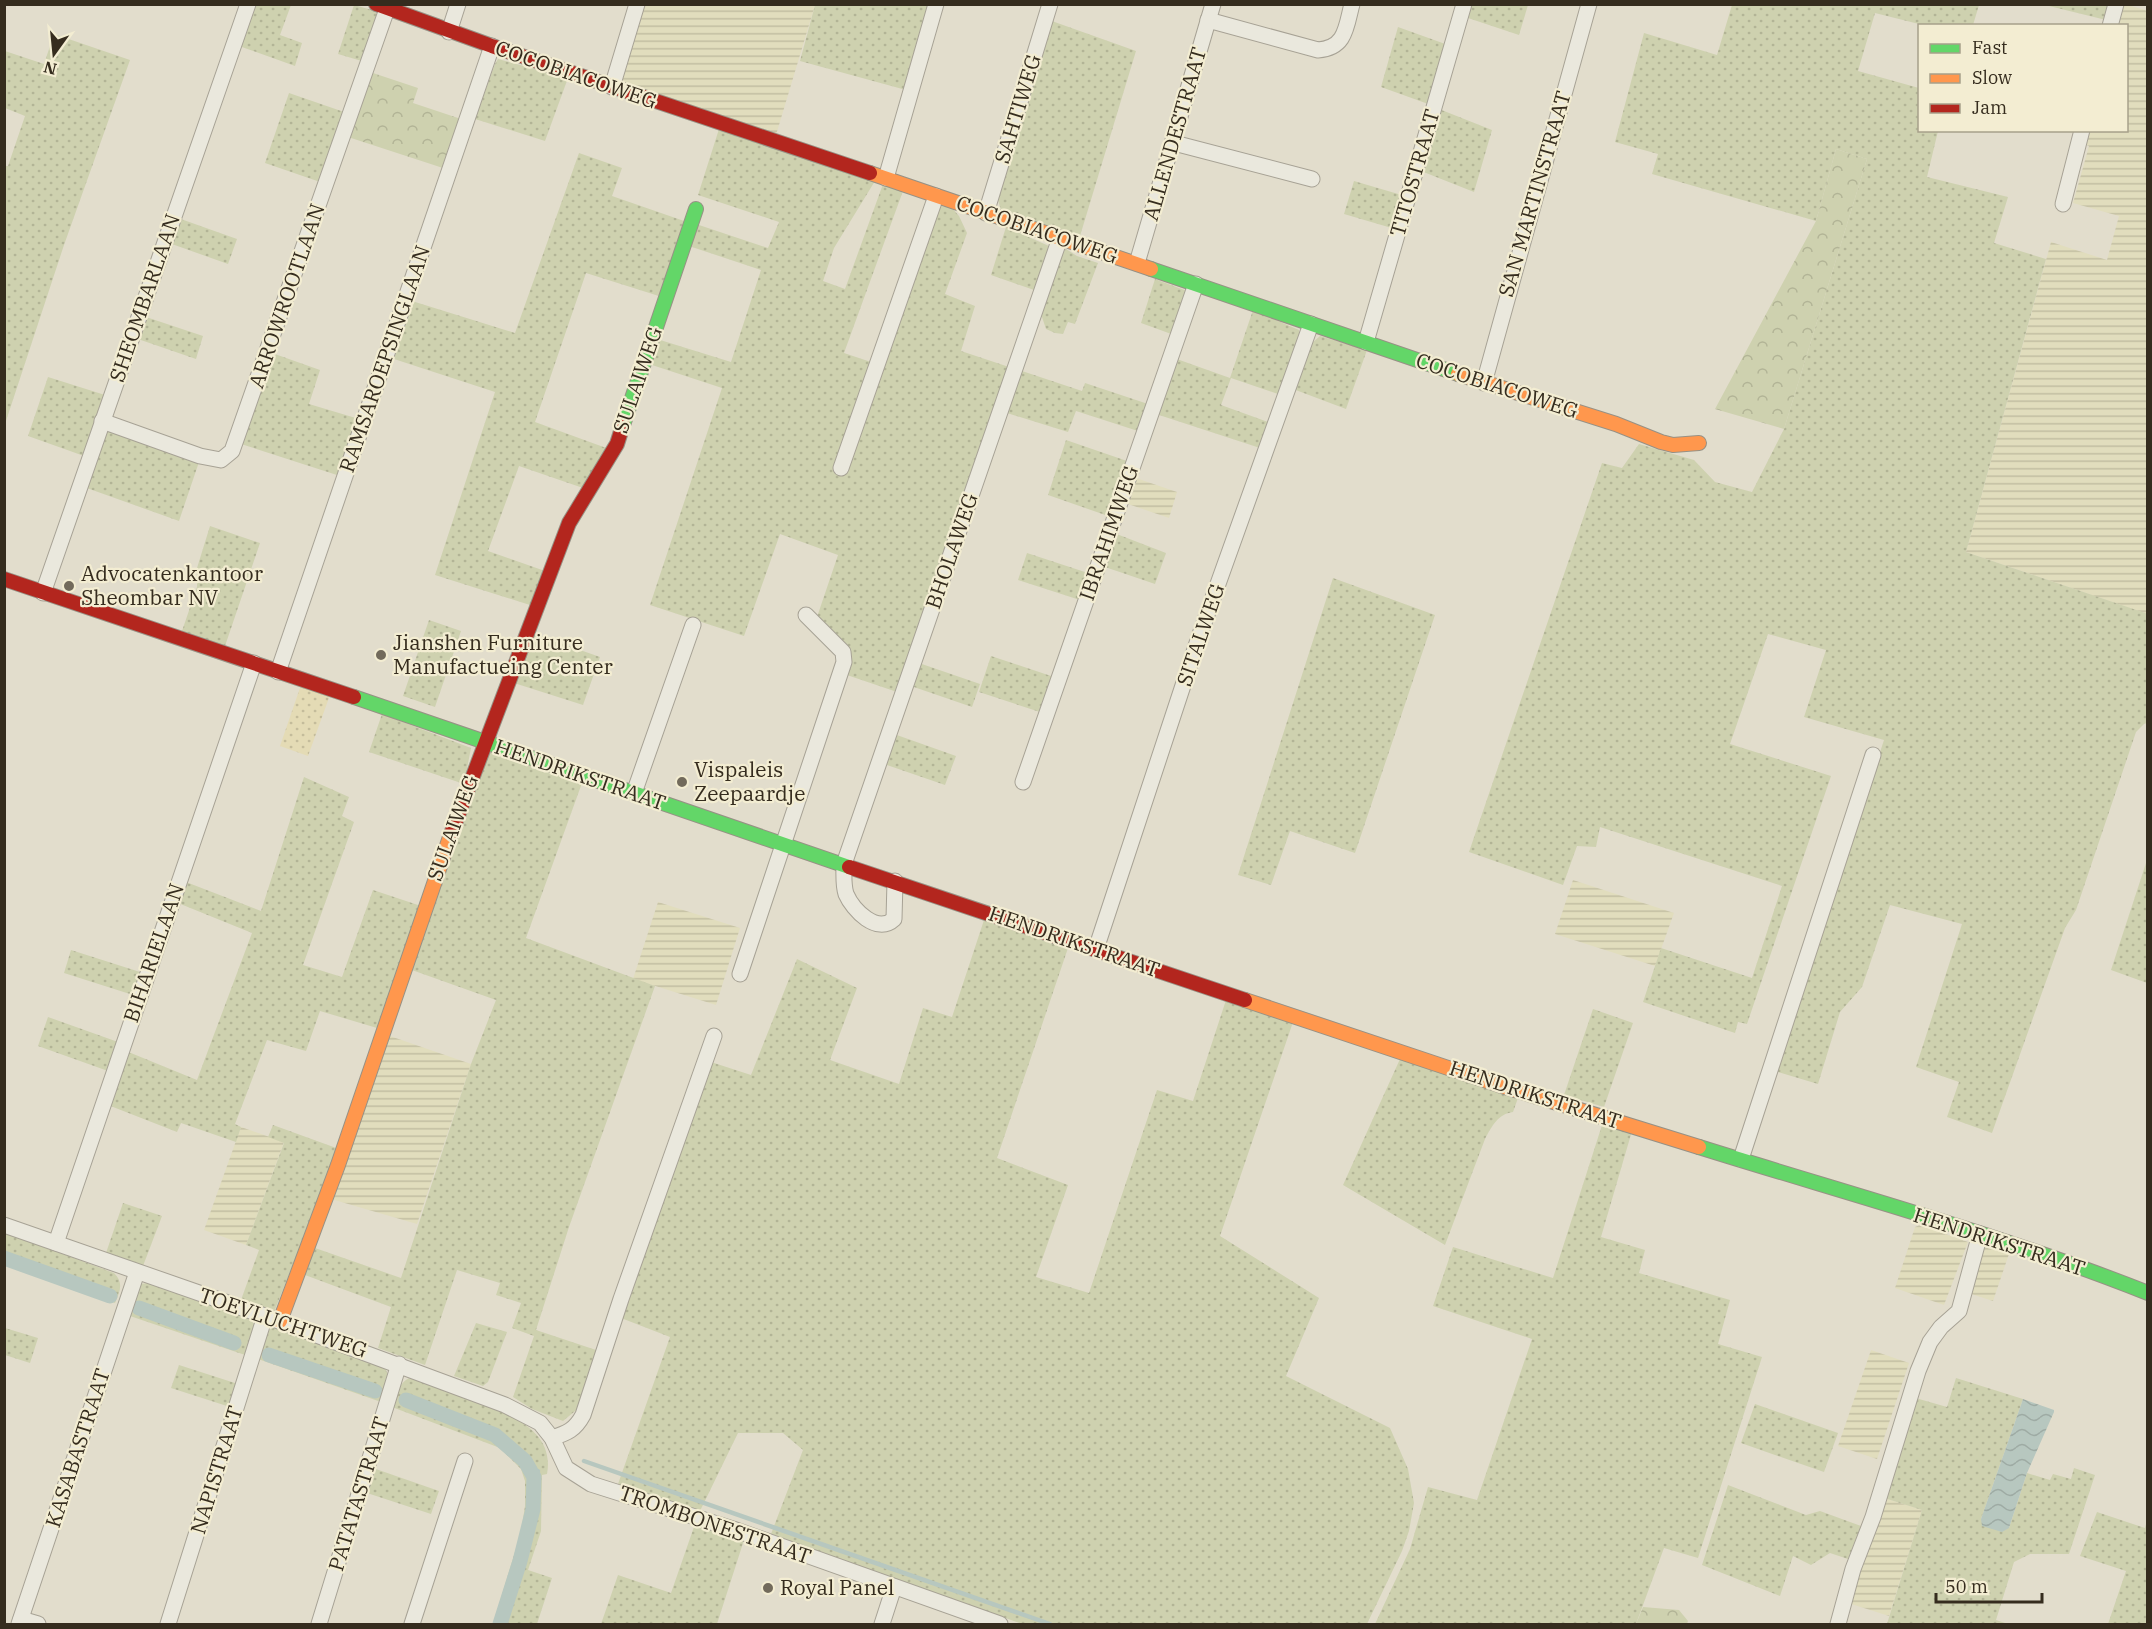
<svg xmlns="http://www.w3.org/2000/svg" width="2152" height="1629" font-family="'IBM Plex Serif',serif">
<style>
.farmland{fill:url(#farmland-rules)}
.grass{fill:url(#grass-dots)}
.forest{fill:url(#forest-crowns)}
.sand{fill:url(#sand-dots)}
.water{fill:url(#water-waves)}
.lines{fill:none;stroke-linecap:round;stroke-linejoin:round}
.stream{stroke:#b7c7bf;stroke-width:4.5}
.canal{stroke:#b7c7bf;stroke-width:15}
.street-casing{stroke:#a7a295;stroke-width:17}
.fast-casing{stroke:#979185;stroke-width:16}
.slow-casing{stroke:#979185;stroke-width:16}
.jam-casing{stroke:#979185;stroke-width:16}
.street{stroke:#eae8dd;stroke-width:15}
.fast{stroke:#63d668;stroke-width:14}
.slow{stroke:#ff974d;stroke-width:14}
.jam{stroke:#b3261e;stroke-width:14}
.poi-dot{fill:#726a5b;stroke:#f3edd2;stroke-width:2}
.labels{text-anchor:middle;stroke-width:4.5;stroke-linejoin:round;paint-order:stroke}
.street-label{font-size:21px;fill:#352c1e;stroke:#f3edd2}
.poi-label{font-size:21px;fill:#352c1e;stroke:#f3edd2;text-anchor:start}
</style>
<defs>
<pattern id="farmland-rules" width="6" height="5" patternUnits="userSpaceOnUse" patternTransform="scale(1.5)"><rect width="6" height="5" fill="#e1ddbd"/><path d="M0 2.5h6" fill="none" stroke="#c2bea2"/></pattern>
<pattern id="grass-dots" width="8" height="8" patternUnits="userSpaceOnUse" patternTransform="scale(1.5)"><rect width="8" height="8" fill="#ced1af"/><path d="M2 2h.1M6 6h.1" fill="none" stroke="#b2b496" stroke-width="1.8" stroke-linecap="round"/></pattern>
<pattern id="forest-crowns" width="20" height="18" patternUnits="userSpaceOnUse" patternTransform="scale(1.5)"><rect width="20" height="18" fill="#ced1af"/><path d="M2 6a3 3 0 1 1 6 0M12 15a3 3 0 1 1 6 0" fill="none" stroke="#b2b496"/></pattern>
<pattern id="sand-dots" width="8" height="8" patternUnits="userSpaceOnUse" patternTransform="scale(1.5)"><rect width="8" height="8" fill="#e4dbb5"/><path d="M2 2h.1M6 6h.1" fill="none" stroke="#c4bc9b" stroke-width="1.8" stroke-linecap="round"/></pattern>
<pattern id="water-waves" width="16" height="10" patternUnits="userSpaceOnUse" patternTransform="scale(1.5)"><rect width="16" height="10" fill="#b7c7bf"/><path d="M0 5q4-4 8 0t8 0" fill="none" stroke="#9eaba4"/></pattern>
</defs>
<rect width="100%" height="100%" fill="#e2ddcc"/>
<g class="farmland">
<path d="M 641,5 L 815,5 L 776,135 L 622,83 L 621,75 Z"/>
<path d="M 2118,5 L 2128,5 L 2148,11 L 2147,614 L 1966,552 L 2051,242 L 2107,260 L 2119,216 L 2073,203 L 2089,146 L 2081,143 L 2085,131 L 2126,130 L 2126,26 L 2113,25 Z"/>
<path d="M 1133,477 L 1177,492 L 1169,518 L 1125,503 Z"/>
<path d="M 1573,880 L 1674,913 L 1655,966 L 1555,934 Z"/>
<path d="M 658,902 L 740,928 L 716,1005 L 633,979 Z"/>
<path d="M 387,1035 L 471,1064 L 417,1224 L 331,1199 Z"/>
<path d="M 241,1127 L 284,1142 L 246,1245 L 204,1230 Z"/>
<path d="M 1920,1225 L 1968,1242 L 1944,1305 L 1895,1288 L 1915,1227 Z"/>
<path d="M 1976,1246 L 2010,1251 L 1993,1301 L 1962,1291 Z"/>
<path d="M 1871,1350 L 1909,1363 L 1877,1459 L 1838,1446 Z"/>
<path d="M 1878,1496 L 1922,1510 L 1889,1616 L 1845,1602 Z"/>
</g>
<g class="grass">
<path d="M 253,5 L 291,5 L 280,35 L 302,43 L 295,66 L 239,46 Z"/>
<path d="M 354,5 L 372,10 L 377,14 L 365,62 L 338,54 Z"/>
<path d="M 815,5 L 931,5 L 906,90 L 800,61 Z"/>
<path d="M 1469,5 L 1528,5 L 1519,35 L 1465,17 Z"/>
<path d="M 1732,5 L 1979,5 L 1973,25 L 1923,25 L 1875,13 L 1858,71 L 1919,88 L 1920,130 L 1938,131 L 1927,177 L 2008,197 L 1994,243 L 2046,259 L 1966,552 L 2148,614 L 2147,723 L 2144,724 L 2136,732 L 2076,910 L 2065,928 L 1992,1133 L 1947,1117 L 1959,1082 L 1916,1067 L 1962,924 L 1890,905 L 1862,987 L 1840,1012 L 1818,1084 L 1775,1071 L 1884,740 L 1804,717 L 1826,650 L 1768,634 L 1730,744 L 1831,776 L 1747,1024 L 1738,1022 L 1735,1033 L 1643,1002 L 1661,948 L 1752,978 L 1782,886 L 1600,827 L 1596,847 L 1577,846 L 1563,885 L 1469,852 L 1602,463 L 1622,468 L 1639,444 L 1694,460 L 1715,482 L 1752,492 L 1784,429 L 1867,159 L 1836,149 L 1816,221 L 1652,174 L 1658,154 L 1615,142 L 1644,33 L 1717,55 Z"/>
<path d="M 2045,5 L 2110,5 L 2106,20 Z"/>
<path d="M 1049,20 L 1136,51 L 1080,236 L 1001,210 L 997,197 Z"/>
<path d="M 1398,27 L 1448,45 L 1431,105 L 1381,87 Z"/>
<path d="M 54,34 L 130,60 L 64,245 L 5,424 L 5,166 L 8,166 L 25,116 L 5,108 L 5,51 L 44,64 Z"/>
<path d="M 498,59 L 568,78 L 545,141 L 475,119 L 495,64 Z"/>
<path d="M 289,93 L 347,113 L 323,183 L 265,163 Z"/>
<path d="M 1439,109 L 1492,130 L 1474,192 L 1421,171 Z"/>
<path d="M 719,129 L 875,181 L 834,248 L 823,281 L 845,289 L 883,184 L 903,191 L 844,353 L 871,362 L 930,204 L 952,208 L 959,216 L 967,233 L 945,294 L 975,306 L 961,351 L 1012,368 L 897,692 L 841,673 L 848,654 L 817,617 L 838,555 L 780,534 L 744,636 L 650,605 L 722,388 L 649,364 L 657,339 L 731,362 L 761,270 L 689,246 L 696,224 L 768,248 L 779,222 L 698,195 Z"/>
<path d="M 579,153 L 622,168 L 612,196 L 687,222 L 662,297 L 586,273 L 535,422 L 609,449 L 583,488 L 519,466 L 488,551 L 545,571 L 530,605 L 435,575 L 495,392 L 394,359 L 412,301 L 515,333 Z"/>
<path d="M 1354,181 L 1405,196 L 1395,229 L 1344,214 Z"/>
<path d="M 178,218 L 237,239 L 228,264 L 169,243 Z"/>
<path d="M 1006,227 L 1049,246 L 1037,291 L 991,275 Z"/>
<path d="M 1066,249 L 1077,256 L 1098,263 L 1075,324 L 1068,322 L 1063,334 L 1055,333 L 1046,329 L 1041,314 L 1062,252 Z"/>
<path d="M 1155,279 L 1187,291 L 1174,335 L 1141,323 Z"/>
<path d="M 1253,310 L 1299,330 L 1300,334 L 1278,394 L 1231,378 L 1221,405 L 1268,422 L 1260,448 L 1156,414 L 1174,358 L 1230,378 Z"/>
<path d="M 143,316 L 203,336 L 196,359 L 135,338 Z"/>
<path d="M 1320,336 L 1367,350 L 1346,409 L 1293,389 L 1312,343 Z"/>
<path d="M 272,353 L 320,370 L 309,404 L 359,419 L 340,476 L 241,444 Z"/>
<path d="M 1022,371 L 1082,391 L 1085,383 L 1151,405 L 1141,432 L 1076,411 L 1068,432 L 1007,413 Z"/>
<path d="M 48,377 L 105,395 L 84,456 L 28,436 Z"/>
<path d="M 109,428 L 200,459 L 179,521 L 84,487 L 102,434 Z"/>
<path d="M 1066,440 L 1130,462 L 1111,517 L 1048,495 Z"/>
<path d="M 210,526 L 260,543 L 225,646 L 182,631 L 197,587 L 197,568 Z"/>
<path d="M 1114,533 L 1166,553 L 1155,584 L 1102,566 Z"/>
<path d="M 1027,553 L 1091,574 L 1083,601 L 1018,580 Z"/>
<path d="M 1333,578 L 1435,615 L 1355,853 L 1290,831 L 1271,885 L 1238,875 Z"/>
<path d="M 429,620 L 461,631 L 435,707 L 403,696 Z"/>
<path d="M 532,633 L 600,657 L 583,705 L 514,683 Z"/>
<path d="M 991,656 L 1054,677 L 1043,713 L 979,692 Z"/>
<path d="M 919,663 L 980,684 L 972,707 L 911,686 Z"/>
<path d="M 382,714 L 471,748 L 464,784 L 369,752 Z"/>
<path d="M 894,734 L 956,756 L 945,785 L 884,764 Z"/>
<path d="M 488,752 L 582,783 L 526,938 L 655,986 L 569,1227 L 536,1330 L 599,1351 L 580,1407 L 563,1421 L 532,1409 L 513,1397 L 534,1336 L 512,1328 L 521,1303 L 496,1295 L 500,1283 L 457,1270 L 425,1365 L 378,1348 L 391,1307 L 305,1275 L 315,1248 L 401,1278 L 471,1064 L 496,1000 L 409,969 Z"/>
<path d="M 304,777 L 349,797 L 342,816 L 354,822 L 303,965 L 342,977 L 373,890 L 421,906 L 377,1028 L 320,1011 L 306,1051 L 267,1040 L 235,1124 L 241,1127 L 236,1142 L 181,1123 L 177,1132 L 108,1105 L 126,1051 L 197,1080 L 252,933 L 178,903 L 186,882 L 261,911 Z"/>
<path d="M 2147,860 L 2148,983 L 2147,983 L 2111,970 Z"/>
<path d="M 984,920 L 1068,948 L 997,1158 L 1068,1185 L 1036,1277 L 1089,1293 L 1157,1090 L 1193,1101 L 1226,1000 L 1293,1022 L 1220,1236 L 1319,1298 L 1286,1376 L 1390,1428 L 1408,1469 L 1414,1503 L 1409,1531 L 1402,1551 L 1367,1624 L 1022,1624 L 771,1534 L 803,1450 L 783,1433 L 738,1433 L 700,1511 L 618,1484 L 670,1337 L 621,1318 L 711,1062 L 751,1075 L 797,959 L 857,988 L 830,1060 L 899,1084 L 923,1008 L 952,1017 Z"/>
<path d="M 71,950 L 140,972 L 133,995 L 64,973 Z"/>
<path d="M 1593,1009 L 1633,1023 L 1604,1107 L 1564,1095 Z"/>
<path d="M 48,1017 L 118,1042 L 108,1071 L 38,1046 Z"/>
<path d="M 1400,1059 L 1518,1098 L 1513,1112 C 1498,1114 1492,1126 1485,1139 L 1445,1245 L 1343,1185 Z"/>
<path d="M 1603,1122 L 1632,1131 L 1601,1237 L 1645,1250 L 1639,1273 L 1730,1300 L 1718,1344 L 1762,1357 L 1698,1558 L 1664,1548 L 1636,1624 L 1375,1624 L 1410,1549 L 1428,1487 L 1477,1500 L 1532,1339 L 1433,1306 L 1453,1247 L 1553,1278 Z"/>
<path d="M 273,1125 L 339,1149 L 274,1312 L 241,1300 L 259,1250 L 246,1245 L 284,1143 L 268,1137 Z"/>
<path d="M 123,1203 L 162,1216 L 143,1266 L 106,1253 Z"/>
<path d="M 4,1232 L 114,1273 C 124,1283 120,1291 115,1303 L 5,1265 Z"/>
<path d="M 148,1283 L 250,1318 L 256,1327 L 248,1356 L 127,1315 L 140,1284 Z"/>
<path d="M 476,1323 L 507,1332 L 488,1382 L 483,1386 L 454,1376 Z"/>
<path d="M 273,1326 L 384,1367 L 389,1376 L 381,1402 L 258,1359 L 266,1334 Z"/>
<path d="M 5,1328 L 38,1338 L 30,1363 L 5,1355 Z"/>
<path d="M 179,1365 L 238,1384 L 230,1407 L 171,1388 Z"/>
<path d="M 411,1377 C 430,1385 448,1392 467,1399 C 501,1411 556,1427 547,1474 L 542,1475 L 541,1531 L 528,1570 L 552,1578 L 537,1624 L 493,1624 L 521,1532 L 525,1506 L 525,1481 L 521,1469 L 500,1448 L 392,1407 C 396,1395 398,1383 411,1377 Z"/>
<path d="M 1956,1378 L 2023,1399 L 1981,1519 L 2009,1528 L 2027,1473 L 2050,1480 L 2053,1474 L 2071,1479 L 2074,1468 L 2095,1475 L 2069,1554 L 2030,1554 L 2014,1562 L 1996,1620 L 2008,1624 L 1887,1624 L 1922,1510 L 1878,1496 L 1905,1395 L 1947,1407 Z"/>
<path d="M 1755,1404 L 1838,1433 L 1824,1472 L 1741,1443 Z"/>
<path d="M 373,1468 L 439,1491 L 431,1514 L 364,1492 Z"/>
<path d="M 1728,1485 L 1806,1515 L 1820,1511 L 1861,1526 L 1848,1559 L 1830,1553 L 1811,1565 L 1793,1556 L 1780,1596 L 1702,1565 Z"/>
<path d="M 2097,1512 L 2145,1528 L 2147,1520 L 2147,1624 L 2108,1624 L 2126,1571 L 2080,1556 Z"/>
<path d="M 695,1524 L 744,1540 L 717,1624 L 601,1624 L 618,1575 L 671,1593 Z"/>
</g>
<g class="forest">
<path d="M 370,72 L 418,88 L 413,103 L 464,120 L 446,169 L 348,137 Z"/>
<path d="M 1836,149 L 1867,159 L 1784,429 L 1715,409 L 1816,221 Z"/>
<path d="M 1643,1607 L 1679,1610 L 1688,1621 L 1687,1624 L 1636,1624 Z"/>
</g>
<path class="sand" d="M 301,685 L 330,695 L 308,756 L 280,746 Z"/>
<path class="water" d="M 2023,1399 L 2054,1410 L 2054,1412 L 2027,1473 L 2009,1528 L 2002,1532 L 1982,1526 L 1981,1519 Z"/>
<g class="lines">
<g class="stream">
<path d="M 584,1461 L 1050,1624"/>
<path d="M 534,1477 L 538,1471"/>
</g>
<g class="canal">
<path d="M 4,1258 L 110,1296"/>
<path d="M 139,1308 L 234,1343"/>
<path d="M 269,1355 L 375,1391"/>
<path d="M 406,1400 L 495,1435 L 525,1461 L 534,1477 L 533,1509 L 520,1561 L 500,1624"/>
</g>
<g class="street-casing">
<g id="street">
<path d="M 1208,20 L 1318,50 C 1346,48 1346,27 1352,4"/>
<path d="M 2110,26 L 2116,4"/>
<path d="M 449,32 L 458,4"/>
<path d="M 612,87 L 637,4"/>
<path d="M 1174,143 L 1312,179"/>
<path d="M 886,178 L 936,4"/>
<path d="M 2063,204 L 2082,130"/>
<path d="M 986,213 L 1050,4"/>
<path d="M 1137,263 L 1213,4"/>
<path d="M 1366,342 L 1464,4"/>
<path d="M 1484,383 L 1589,4"/>
<path d="M 102,421 L 200,456 L 221,460 L 232,451 L 387,9"/>
<path d="M 841,468 L 936,196"/>
<path d="M 43,593 L 248,4"/>
<path d="M 278,672 L 492,46"/>
<path d="M 1023,782 L 1196,284"/>
<path d="M 634,793 L 693,625"/>
<path d="M 895,881 L 894,919 C 877,935 853,910 846,894 C 843,885 844,873 844,864 L 1060,238"/>
<path d="M 1096,949 L 1199,637 L 1311,324"/>
<path d="M 740,974 L 844,662 L 843,652 L 806,615"/>
<path d="M 1741,1159 L 1873,755"/>
<path d="M 4,1225 L 265,1316 L 505,1405 L 540,1423 L 552,1438 L 566,1468 L 591,1484 L 733,1529 L 1000,1624"/>
<path d="M 56,1243 L 254,663"/>
<path d="M 552,1438 C 567,1433 575,1430 583,1415 L 621,1299 L 714,1036"/>
<path d="M 21,1619 L 38,1624"/>
<path d="M 19,1624 L 137,1272"/>
<path d="M 168,1624 L 265,1316"/>
<path d="M 319,1624 L 399,1364"/>
<path d="M 412,1624 L 465,1461"/>
<path d="M 882,1624 L 894,1587"/>
<path d="M 1838,1624 L 1853,1569 L 1873,1517 L 1918,1371 L 1930,1342 L 1941,1327 L 1959,1311 L 1980,1234"/>
</g>
</g>
<g class="fast-casing">
<g id="fast">
<path d="M 1151,269 L 1458,374"/>
<path d="M 623,425 L 696,209"/>
<path d="M 354,697 L 849,867"/>
<path d="M 1699,1147 C 1849,1194 2002,1235 2148,1293"/>
</g>
</g>
<g class="slow-casing">
<g id="slow">
<path d="M 870,173 L 1151,269"/>
<path d="M 1458,374 L 1616,424 L 1661,442 L 1673,445 L 1699,443"/>
<path d="M 1245,1000 L 1499,1085 L 1699,1147"/>
<path d="M 280,1321 L 338,1165 L 451,834"/>
</g>
</g>
<g class="jam-casing">
<g id="jam">
<path d="M 376,4 L 492,46 L 870,173"/>
<path d="M 4,579 L 354,697"/>
<path d="M 451,834 L 569,523 L 617,444 L 623,425"/>
<path d="M 849,867 L 1245,1000"/>
</g>
</g>
<use href="#street" class="street"/>
<use href="#fast" class="fast"/>
<use href="#slow" class="slow"/>
<use href="#jam" class="jam"/>
</g>
<g class="poi-dot">
<circle cx="69" cy="586" r="6"/>
<circle cx="381" cy="655" r="6"/>
<circle cx="682" cy="782" r="6"/>
<circle cx="768" cy="1588" r="6"/>
</g>
<g class="labels">
<g class="street-label">
<text transform="translate(576 75) rotate(19)" y="7">COCOBIACOWEG</text>
<text transform="translate(1018 109) rotate(-73)" y="7">SAHTIWEG</text>
<text transform="translate(1175 134) rotate(-74)" y="7">ALLENDESTRAAT</text>
<text transform="translate(1415 173) rotate(-74)" y="7">TITOSTRAAT</text>
<text transform="translate(1535 194) rotate(-74)" y="7">SAN MARTINSTRAAT</text>
<text transform="translate(1037 230) rotate(19)" y="7">COCOBIACOWEG</text>
<text transform="translate(287 296) rotate(-71)" y="7">ARROWROOTLAAN</text>
<text transform="translate(145 298) rotate(-71)" y="7">SHEOMBARLAAN</text>
<text transform="translate(385 359) rotate(-71)" y="7">RAMSAROEPSINGLAAN</text>
<text transform="translate(638 380) rotate(-71)" y="7">SULAIWEG</text>
<text transform="translate(1497 386) rotate(18)" y="7">COCOBIACOWEG</text>
<text transform="translate(1109 533) rotate(-71)" y="7">IBRAHIMWEG</text>
<text transform="translate(952 551) rotate(-71)" y="7">BHOLAWEG</text>
<text transform="translate(1201 635) rotate(-71)" y="7">SITALWEG</text>
<text transform="translate(580 775) rotate(19)" y="7">HENDRIKSTRAAT</text>
<text transform="translate(453 828) rotate(-70)" y="7">SULAIWEG</text>
<text transform="translate(1074 942) rotate(19)" y="7">HENDRIKSTRAAT</text>
<text transform="translate(154 953) rotate(-71)" y="7">BIHARIELAAN</text>
<text transform="translate(1535 1095) rotate(18)" y="7">HENDRIKSTRAAT</text>
<text transform="translate(1999 1242) rotate(18)" y="7">HENDRIKSTRAAT</text>
<text transform="translate(283 1323) rotate(19)" y="7">TOEVLUCHTWEG</text>
<text transform="translate(78 1448) rotate(-72)" y="7">KASABASTRAAT</text>
<text transform="translate(217 1470) rotate(-73)" y="7">NAPISTRAAT</text>
<text transform="translate(359 1494) rotate(-73)" y="7">PATATASTRAAT</text>
<text transform="translate(715 1525) rotate(19)" y="7">TROMBONESTRAAT</text>
</g>
<g class="poi-label">
<text x="81" y="581">Advocatenkantoor<tspan x="81" dy="24">Sheombar NV</tspan></text>
<text x="393" y="650">Jianshen Furniture<tspan x="393" dy="24">Manufactueing Center</tspan></text>
<text x="694" y="777">Vispaleis<tspan x="694" dy="24">Zeepaardje</tspan></text>
<text x="780" y="1595">Royal Panel</text>
</g>
</g>
<rect width="2152" height="1629" fill="none" stroke="#352c1e" stroke-width="12"/>
<rect x="1918" y="24" width="210" height="108" fill="#f3edd2" stroke="#a7a08a" stroke-width="1.5"/>
<rect x="1930" y="44" width="30" height="9" fill="#63d668" stroke="#a7a08a" stroke-width="1.5"/>
<text x="1972" y="54" font-size="18" fill="#352c1e">Fast</text>
<rect x="1930" y="74" width="30" height="9" fill="#ff974d" stroke="#a7a08a" stroke-width="1.5"/>
<text x="1972" y="84" font-size="18" fill="#352c1e">Slow</text>
<rect x="1930" y="104" width="30" height="9" fill="#b3261e" stroke="#a7a08a" stroke-width="1.5"/>
<text x="1972" y="114" font-size="18" fill="#352c1e">Jam</text>
<g transform="translate(54 54) rotate(195)" stroke="#f3edd2" stroke-width="4.5" paint-order="stroke">
<path d="M0-4.5L10 22L0 15L-10 22Z" fill="#352c1e"/>
<text y="-9" font-size="16" font-weight="bold" text-anchor="middle" fill="#352c1e">N</text>
</g>
<path d="M1936 1593v9h106v-9" fill="none" stroke="#352c1e" stroke-width="3"/>
<text x="1945" y="1593" font-size="18" fill="#352c1e" stroke="#f3edd2" stroke-width="4.5" paint-order="stroke">50 m</text>
</svg>
